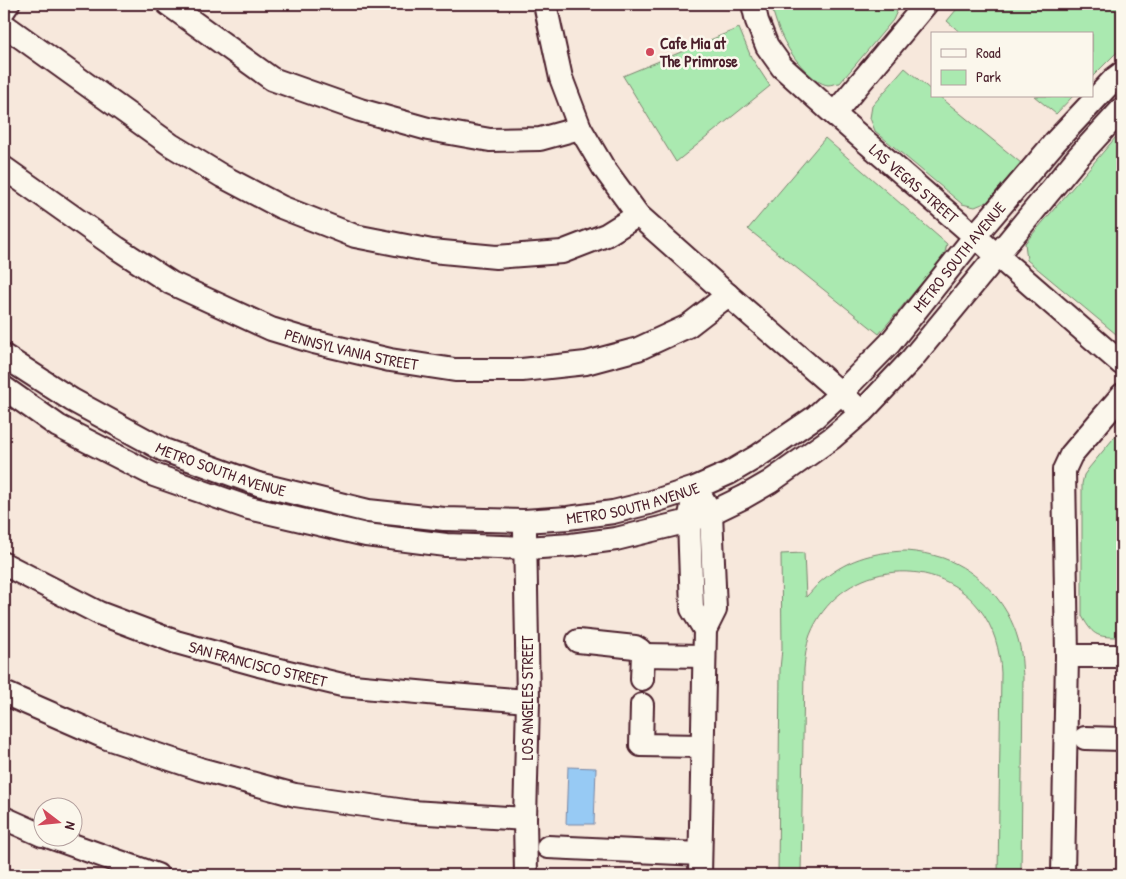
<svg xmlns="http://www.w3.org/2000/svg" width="1126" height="879" font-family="'Patrick Hand',sans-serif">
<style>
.green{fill:#aae9b0;stroke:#7a846e}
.water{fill:#97caf4;stroke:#7886a4}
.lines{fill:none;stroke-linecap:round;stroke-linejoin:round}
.minor-casing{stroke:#4a1f2b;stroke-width:26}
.minor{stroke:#fbf7ec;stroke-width:22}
.poi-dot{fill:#d1495b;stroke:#fbf7ec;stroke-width:2}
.labels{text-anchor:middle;stroke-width:5;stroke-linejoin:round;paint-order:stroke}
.poi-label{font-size:16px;font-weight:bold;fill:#4a1f2b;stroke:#fbf7ec;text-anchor:start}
.street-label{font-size:16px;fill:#4a1f2b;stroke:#fbf7ec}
</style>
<rect width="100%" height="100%" fill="#f7e8dc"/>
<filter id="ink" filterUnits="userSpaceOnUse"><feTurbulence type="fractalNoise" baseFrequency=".02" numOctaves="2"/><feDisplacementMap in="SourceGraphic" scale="10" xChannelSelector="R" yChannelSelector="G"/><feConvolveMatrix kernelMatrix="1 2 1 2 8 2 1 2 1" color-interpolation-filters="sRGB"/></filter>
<g filter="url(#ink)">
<g class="green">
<path d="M 771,4 L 897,4 L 898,9 L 893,20 L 840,83 C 837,83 831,85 828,85 C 820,84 814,78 808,73 C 788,54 777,30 771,4 Z"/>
<path d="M 961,4 L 1122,4 L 1122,49 L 1114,55 L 1092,77 L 1092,34 L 962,34 L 947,21 Z"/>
<path d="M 739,28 L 751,57 L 770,86 L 676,162 L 623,76 Z"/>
<path d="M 905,68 L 932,91 L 932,96 L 939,96 L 1021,163 L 987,202 L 975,207 L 962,204 L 875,131 L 870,118 L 872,106 Z"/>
<path d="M 1034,96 L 1073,96 L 1056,114 Z"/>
<path d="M 1122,130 L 1122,339 L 1027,260 L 1025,243 Z"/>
<path d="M 825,138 L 947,244 L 944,256 L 879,334 L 748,229 Z"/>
<path d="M 1122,428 L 1122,637 C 1099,637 1094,638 1082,616 L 1082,484 L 1084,475 L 1089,468 Z"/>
<path d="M 906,551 C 918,552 931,554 943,558 C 979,571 1008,603 1018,639 C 1022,652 1022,665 1023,677 L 1021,875 L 998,875 L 1001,673 C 1000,650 994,627 979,608 C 932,549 837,565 810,635 C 806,646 805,658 804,669 L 801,875 L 778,875 L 780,669 L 782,649 L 781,554 L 804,553 L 806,597 C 811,592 815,587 819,583 C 845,560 872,552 906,551 Z"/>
</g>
<path class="water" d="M 568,767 L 596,768 L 594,824 L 566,824 Z"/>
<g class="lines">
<g class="minor-casing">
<g id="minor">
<path d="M 168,4 L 272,79 L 360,110 L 428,129 L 490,140 L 540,139 L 580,128"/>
<path d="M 545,4 L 561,78 L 580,128 L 603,167 L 638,215 L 728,295 L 852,403"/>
<path id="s1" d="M 753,4 L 757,21 L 767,46 L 782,67 L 834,114 L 1122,364"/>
<path d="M 4,10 L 8,4"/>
<path d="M 4,25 L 171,145 L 222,176 L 281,207 L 355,236 L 432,251 L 496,257 L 562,252 L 606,235 L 638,215"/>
<path d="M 834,114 L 926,4"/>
<path id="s2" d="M 4,168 L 117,248 L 171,283 L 271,329 L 314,342 L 390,360 L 455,370 L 522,370 L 586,363 L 638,349 L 688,326 L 728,295"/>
<path id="s3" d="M 4,356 L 72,400 L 164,450 L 258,484 L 368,511 L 444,519 L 524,521 L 568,518 L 613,512 L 649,503 L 695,488 L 729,473 L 758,456 L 815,417 L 841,393 L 890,343 L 975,236 L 1055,142 L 1114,79 L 1122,73"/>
<path d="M 4,388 L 58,426 L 154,475 L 249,508 L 366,535 L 446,545 L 526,548 L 571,545 L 616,539 L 689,521 L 711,513 L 744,497 L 770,482 L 832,438 L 862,412 L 911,360 L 1078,157 L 1122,109"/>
<path d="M 692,506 L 689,521 L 692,609 L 705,630"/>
<path d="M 525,532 L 528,701 L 525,819 L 526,875"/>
<path id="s4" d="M 4,564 L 99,613 L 176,642 L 259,665 L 342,685 L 439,694 L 528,701"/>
<path d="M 578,641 L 635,647 L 640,650 L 643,655"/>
<path d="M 1067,656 L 1122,656"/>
<path d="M 642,679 L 643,655 L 704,656"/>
<path d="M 4,693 L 107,738 L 200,769 L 295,795 L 412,812 L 525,819"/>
<path d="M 642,705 L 641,745 L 702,746"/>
<path d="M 1085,738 L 1122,739"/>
<path d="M 4,818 L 42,835"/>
<path d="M 47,836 L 157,875"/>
<path d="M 548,847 L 700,854"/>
<path d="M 700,875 L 705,630 L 715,610 L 711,513 L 704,501"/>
<path d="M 1063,875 L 1067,656 L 1064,470 L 1071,455 L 1122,395"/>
</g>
</g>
<use href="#minor" class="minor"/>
</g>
</g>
<circle class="poi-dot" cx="650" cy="52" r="5"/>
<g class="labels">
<g class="poi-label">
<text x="660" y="49">Cafe Mia at<tspan x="660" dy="18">The Primrose</tspan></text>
</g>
<g class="street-label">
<text dy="6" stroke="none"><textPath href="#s1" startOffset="246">LAS VEGAS STREET</textPath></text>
<text dy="6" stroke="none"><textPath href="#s3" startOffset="1086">METRO SOUTH AVENUE</textPath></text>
<text dy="6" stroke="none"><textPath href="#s2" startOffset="396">PENNSYLVANIA STREET</textPath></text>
<text dy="6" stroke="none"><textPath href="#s3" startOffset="246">METRO SOUTH AVENUE</textPath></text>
<text dy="6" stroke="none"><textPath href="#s3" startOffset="666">METRO SOUTH AVENUE</textPath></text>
<text dy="6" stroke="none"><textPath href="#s4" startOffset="274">SAN FRANCISCO STREET</textPath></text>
<text transform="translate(527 698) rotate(-90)" y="6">LOS ANGELES STREET</text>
</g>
</g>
<rect width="1126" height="879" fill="none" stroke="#fbf7ec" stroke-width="20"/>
<rect x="10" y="10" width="1106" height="859" fill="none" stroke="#4a1f2b" stroke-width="2" filter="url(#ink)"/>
<rect x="931" y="32" width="162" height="65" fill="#fbf7ec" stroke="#b4a19f"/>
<rect x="941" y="49" width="25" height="8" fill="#fbf7ec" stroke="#b4a19f"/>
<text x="976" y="58" font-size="15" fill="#4a1f2b">Road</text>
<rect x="941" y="70" width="25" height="15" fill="#aae9b0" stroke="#b4a19f"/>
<text x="976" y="82" font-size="15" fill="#4a1f2b">Park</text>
<g transform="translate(58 822) rotate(106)"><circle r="24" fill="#fbf7ec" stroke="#b4a19f"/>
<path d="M0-4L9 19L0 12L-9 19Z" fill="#d1495b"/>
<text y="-8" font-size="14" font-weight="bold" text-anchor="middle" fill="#4a1f2b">N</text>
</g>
</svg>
